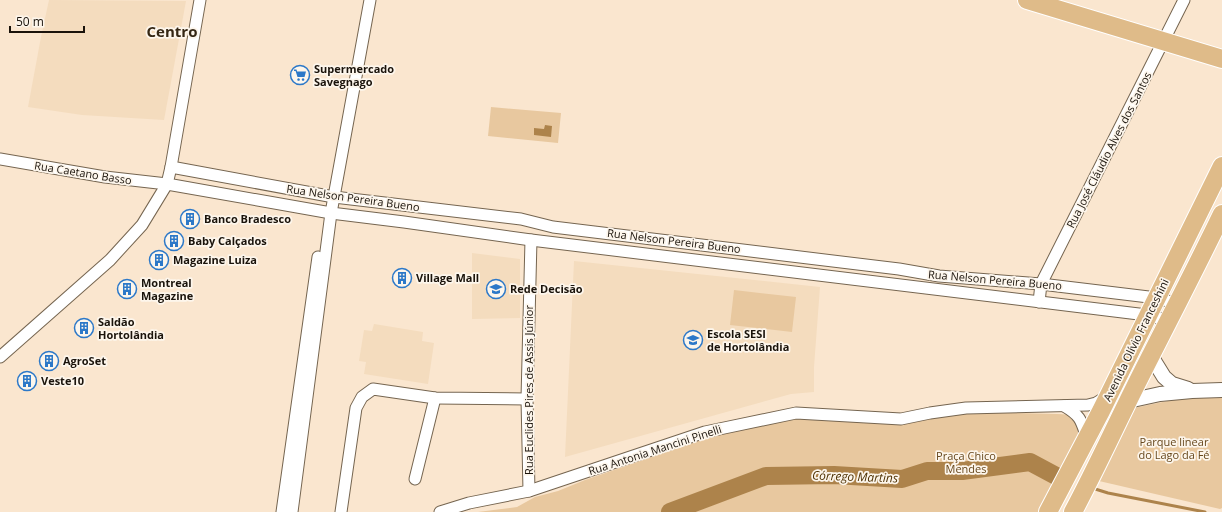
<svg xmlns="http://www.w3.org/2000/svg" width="1222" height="512" font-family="'Open Sans',sans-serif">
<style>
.built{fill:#f4dcbe}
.green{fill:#e8c89f}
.water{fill:#ad834b}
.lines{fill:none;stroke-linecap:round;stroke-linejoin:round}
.stream{stroke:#ad834b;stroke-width:3}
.river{stroke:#ad834b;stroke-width:18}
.minor-casing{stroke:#756550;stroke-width:13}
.tertiary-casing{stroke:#756550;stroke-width:16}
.primary-casing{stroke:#fff;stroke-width:20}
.minor{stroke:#fff;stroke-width:11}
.tertiary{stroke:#fff;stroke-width:14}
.primary{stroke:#dfbb89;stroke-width:18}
.labels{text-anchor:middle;stroke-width:3.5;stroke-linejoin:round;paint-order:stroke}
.poi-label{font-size:11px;font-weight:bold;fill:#1a130b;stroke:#fdf6ec;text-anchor:start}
.street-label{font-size:11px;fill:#1a130b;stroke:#fdf6ec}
.park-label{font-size:11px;fill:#67481d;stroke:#fdf6ec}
.water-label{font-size:12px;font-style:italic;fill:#4c2f00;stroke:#fdf6ec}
.district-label{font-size:15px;font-weight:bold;fill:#352714;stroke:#fdf6ec}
</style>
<rect width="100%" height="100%" fill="#fae6cf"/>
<g class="built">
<path d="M 49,0 L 186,1 L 164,120 L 82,115 L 28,107 L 41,37 Z"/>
<path d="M 472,253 L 520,259 L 520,318 L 472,319 Z"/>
<path d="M 574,261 L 820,287 L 814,367 L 814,392 L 791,394 L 565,457 Z"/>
<path d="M 374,324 L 423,332 L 422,341 L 434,343 L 428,384 L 364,374 L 366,362 L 359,361 L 364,330 L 372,331 Z"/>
</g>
<g class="green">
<path d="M 491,107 L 561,113 L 558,143 L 488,136 Z"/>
<path d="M 734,290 L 796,297 L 792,332 L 730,325 Z"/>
<path d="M 1222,393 L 1222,508 L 1220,509 L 1099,481 L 1134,408 L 1196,395 Z"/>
<path d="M 982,412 L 1057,414 L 1077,415 L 1084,426 L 1040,512 L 478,512 L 517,507 L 535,497 L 558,491 L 585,480 L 710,437 L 794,416 L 933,415 Z"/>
</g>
<path class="water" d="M 545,125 L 552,126 L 551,137 L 534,135 L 534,128 L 544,129 Z"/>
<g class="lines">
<path class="stream" d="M 1092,488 L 1108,493 L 1205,512"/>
<path class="river" d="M 670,512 L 766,476 L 834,475 L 902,479 L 927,471 L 962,471 L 1030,462 L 1058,477"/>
<g class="minor-casing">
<g id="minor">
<path d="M 0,159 L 105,177 L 167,184 L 331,213 L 404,222 L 531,240 L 1147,315 L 1169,321"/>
<path d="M 171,167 L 334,197 L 521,219 L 553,227 L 899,269 L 939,276 L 1041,284 L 1157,298 L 1178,304"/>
<path d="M 1039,302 L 1041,284 L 1184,0"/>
<path d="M 0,357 L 110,260 L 142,225 L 167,184 L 171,167 L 200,0"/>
<path d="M 1064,406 C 1081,416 1081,420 1087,438"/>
<path d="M 415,479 L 435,398"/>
<path d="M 529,491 L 527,399 L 531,240"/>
<path d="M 282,512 L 318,257"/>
<path d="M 292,512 L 331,213 L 370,0"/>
<path d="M 341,512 L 356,408 L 362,397 L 373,389 L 435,398 L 527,399"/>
<path d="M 440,512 L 469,503 L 529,491 L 705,432 L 796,413 L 901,419 L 930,413 L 966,408 L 1088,405 L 1096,403 L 1106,397"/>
</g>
</g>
<g class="tertiary-casing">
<g id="tertiary">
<path d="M 1151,356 L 1164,377 L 1172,384 L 1188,389"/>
<path d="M 1128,401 L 1160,394 L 1192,391 L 1222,390"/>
</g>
</g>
<g class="primary-casing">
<g id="primary">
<path d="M 1027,0 L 1222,59"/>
<path d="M 1048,512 L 1101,411 L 1222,166"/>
<path d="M 1073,512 C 1095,471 1114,429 1135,387 C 1164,329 1194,272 1222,214"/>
</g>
</g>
<use href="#minor" class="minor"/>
<use href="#tertiary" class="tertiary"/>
<use href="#primary" class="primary"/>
</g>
<defs>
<g id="supermarket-ring" transform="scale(1)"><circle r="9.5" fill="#fdf6ec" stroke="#2c78c8" stroke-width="1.5"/><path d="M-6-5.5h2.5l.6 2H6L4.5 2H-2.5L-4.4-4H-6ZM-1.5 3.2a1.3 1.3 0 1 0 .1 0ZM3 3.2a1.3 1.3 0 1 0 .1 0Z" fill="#2c78c8"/></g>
<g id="building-ring" transform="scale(1)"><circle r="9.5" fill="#fdf6ec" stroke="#2c78c8" stroke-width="1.5"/><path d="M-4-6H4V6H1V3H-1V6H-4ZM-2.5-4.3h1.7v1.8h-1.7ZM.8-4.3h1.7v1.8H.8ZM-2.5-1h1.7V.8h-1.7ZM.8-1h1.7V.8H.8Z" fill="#2c78c8"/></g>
<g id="school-ring" transform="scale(1)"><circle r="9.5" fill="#fdf6ec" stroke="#2c78c8" stroke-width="1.5"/><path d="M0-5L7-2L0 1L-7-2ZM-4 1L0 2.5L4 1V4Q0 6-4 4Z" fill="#2c78c8"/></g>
</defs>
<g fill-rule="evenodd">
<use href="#supermarket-ring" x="300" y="75"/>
<use href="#building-ring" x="190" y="219"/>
<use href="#building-ring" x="174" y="241"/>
<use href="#building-ring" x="159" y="260"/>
<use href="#building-ring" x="402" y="278"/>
<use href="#building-ring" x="127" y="289"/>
<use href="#school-ring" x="496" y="289"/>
<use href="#building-ring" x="84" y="328"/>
<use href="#school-ring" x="693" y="340"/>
<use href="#building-ring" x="49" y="361"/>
<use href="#building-ring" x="27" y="381"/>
</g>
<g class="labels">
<g class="poi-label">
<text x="314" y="73">Supermercado<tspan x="314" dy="13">Savegnago</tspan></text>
<text x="204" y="223">Banco Bradesco</text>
<text x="188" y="245">Baby Calçados</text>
<text x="173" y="264">Magazine Luiza</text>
<text x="416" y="282">Village Mall</text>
<text x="141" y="287">Montreal<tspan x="141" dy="13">Magazine</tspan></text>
<text x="510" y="293">Rede Decisão</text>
<text x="98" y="326">Saldão<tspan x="98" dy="13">Hortolândia</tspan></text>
<text x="707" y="338">Escola SESI<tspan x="707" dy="13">de Hortolândia</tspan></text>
<text x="63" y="365">AgroSet</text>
<text x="41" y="385">Veste10</text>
</g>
<g class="street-label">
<text transform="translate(1109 150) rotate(-63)" y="4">Rua José Cláudio Alves dos Santos</text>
<text transform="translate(83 173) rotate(9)" y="4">Rua Caetano Basso</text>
<text transform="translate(353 198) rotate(8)" y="4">Rua Nelson Pereira Bueno</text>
<text transform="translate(674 241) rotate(7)" y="4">Rua Nelson Pereira Bueno</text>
<text transform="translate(995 280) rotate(5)" y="4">Rua Nelson Pereira Bueno</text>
<text transform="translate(1136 340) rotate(-64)" y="4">Avenida Olívio Franceshini</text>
<text transform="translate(529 390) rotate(-90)" y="4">Rua Euclides Pires de Assis Júnior</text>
<text transform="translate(655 450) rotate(-18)" y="4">Rua Antonia Mancini Pinelli</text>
</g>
<g class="park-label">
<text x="1174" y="446">Parque linear<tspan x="1174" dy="13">do Lago da Fé</tspan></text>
<text x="966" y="460">Praça Chico<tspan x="966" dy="13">Mendes</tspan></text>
</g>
<g class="water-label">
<text transform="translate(855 477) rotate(2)" y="4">Córrego Martins</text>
</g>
<g class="district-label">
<text x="172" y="37">Centro</text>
</g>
</g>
<path d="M10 26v6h74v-6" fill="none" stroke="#1a130b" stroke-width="2"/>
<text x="16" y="26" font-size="12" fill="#1a130b" stroke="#fdf6ec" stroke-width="3" paint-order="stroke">50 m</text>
</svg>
